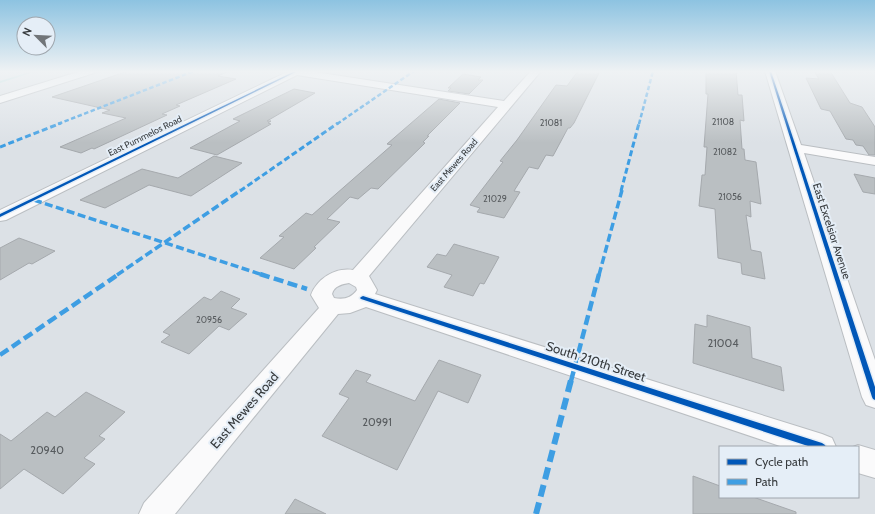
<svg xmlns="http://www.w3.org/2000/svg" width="875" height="514" font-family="Cabin,sans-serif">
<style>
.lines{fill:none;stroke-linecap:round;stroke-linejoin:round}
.stream{fill:#a5d9d7;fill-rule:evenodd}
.building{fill:#babfc2;stroke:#a5a9ad}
.minor-casing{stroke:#babec2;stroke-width:2}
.minor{fill:#fafafb;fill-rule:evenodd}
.quiet-far4{stroke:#3e9ee3;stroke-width:2.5;stroke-dasharray:4.5 2.5;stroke-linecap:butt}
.quiet-far3{stroke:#3e9ee3;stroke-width:3;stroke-dasharray:6 3;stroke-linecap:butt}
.quiet-far2{stroke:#3e9ee3;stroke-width:3.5;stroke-dasharray:8 3.5;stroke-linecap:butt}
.quiet-far1{stroke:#3e9ee3;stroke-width:4.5;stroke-dasharray:10 4.5;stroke-linecap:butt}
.quiet{stroke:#3e9ee3;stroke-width:6;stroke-dasharray:12 6;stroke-linecap:butt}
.cycleway-casing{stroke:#e5eef7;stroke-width:3}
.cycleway{fill:#0057b8;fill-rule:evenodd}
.labels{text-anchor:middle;stroke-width:4;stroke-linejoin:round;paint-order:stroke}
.number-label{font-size:9px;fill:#585c5f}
.far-street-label{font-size:9px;fill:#373b3e;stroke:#e5eef7}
.street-label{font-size:11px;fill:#373b3e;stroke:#e5eef7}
.near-number-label{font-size:11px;fill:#585c5f}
.near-street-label{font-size:13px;fill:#373b3e;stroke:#e5eef7}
</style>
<rect width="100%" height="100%" fill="#dce1e6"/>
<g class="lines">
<path class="stream" d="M 33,71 L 37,71 L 0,83 L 0,81 Z"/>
</g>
<g class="building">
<path d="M 128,71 L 229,71 L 218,76 L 236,79 L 176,105 L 180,106 L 162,114 L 167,115 L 94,149 L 92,148 L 81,153 L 60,147 L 126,118 L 102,113 L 110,110 L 52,97 Z"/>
<path d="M 578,71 L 600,71 L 574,123 L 570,128 L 568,128 L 553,156 L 546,155 L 538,169 L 529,167 L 514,191 L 520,192 L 504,218 L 477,212 L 480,208 L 470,205 L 503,162 L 500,161 L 517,140 L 556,85 L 567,86 Z"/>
<path d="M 706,71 L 736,71 L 738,95 L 742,95 L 744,121 L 740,120 L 742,149 L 744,149 L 745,160 L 756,162 L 761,204 L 750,201 L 751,217 L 746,215 L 751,250 L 761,252 L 765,279 L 742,274 L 741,263 L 718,258 L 715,209 L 699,206 L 702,175 L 705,175 L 707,147 L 704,147 L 708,94 L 706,94 Z"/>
<path d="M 814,71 L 830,71 L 850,103 L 862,107 L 875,127 L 875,155 L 869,155 L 863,146 L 856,145 L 853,140 L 846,139 L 830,111 L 821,109 L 806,78 L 819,79 Z"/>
<path d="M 463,74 L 481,77 L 478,80 L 483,80 L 469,94 L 448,91 L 451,88 L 448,88 Z"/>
<path d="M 294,89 L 315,93 L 267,121 L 271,121 L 268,123 L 271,124 L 217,155 L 190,148 L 240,121 L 233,119 Z"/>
<path d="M 439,99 L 460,103 L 427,136 L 429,136 L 423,142 L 425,143 L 378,189 L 371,188 L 358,199 L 350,197 L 327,219 L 340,222 L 314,247 L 316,248 L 294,269 L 260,258 L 284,237 L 279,236 L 306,213 L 312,215 L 392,145 L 387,144 Z"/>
<path d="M 214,156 L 242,163 L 191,196 L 149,185 L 105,208 L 80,200 L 142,169 L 178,178 Z"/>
<path d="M 854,174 L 875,178 L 875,194 L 863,192 Z"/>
<path d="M 19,238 L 55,251 L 32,264 L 29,263 L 0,280 L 0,248 Z"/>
<path d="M 454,244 L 499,257 L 484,284 L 480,283 L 473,296 L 444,287 L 452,275 L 427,267 L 437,254 L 446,256 Z"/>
<path d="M 221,291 L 240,299 L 231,308 L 247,314 L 229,330 L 219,326 L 189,354 L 161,342 L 170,335 L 163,332 L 204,297 L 211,300 Z"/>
<path d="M 707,315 L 750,327 L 752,358 L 781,367 L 784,391 L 693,363 L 695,324 L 707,327 Z"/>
<path d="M 439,360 L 481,375 L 468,403 L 438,391 L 397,470 L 322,436 L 349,398 L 339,394 L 356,370 L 371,375 L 366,382 L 415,401 Z"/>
<path d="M 86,392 L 125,412 L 99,436 L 105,439 L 84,458 L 95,464 L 63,494 L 24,469 L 0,489 L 0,434 L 11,441 L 47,412 L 55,417 Z"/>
<path d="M 693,476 L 720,486 L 720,497 L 753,497 L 796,512 L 796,514 L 693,514 Z"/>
<path d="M 295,499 L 326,514 L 285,514 Z"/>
</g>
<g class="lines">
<g class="minor-casing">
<g id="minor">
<path d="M 81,71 L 96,71 L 94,73 L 0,103 L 0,96 Z"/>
<path d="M 289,71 L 308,71 L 504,101 L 531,71 L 541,71 L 369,276 L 377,290 L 375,294 L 822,434 L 832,438 L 836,447 L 783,447 L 366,307 L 350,313 L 338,314 L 175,514 L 139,514 L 144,503 L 319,308 L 311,295 C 317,279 335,267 353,270 L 498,107 L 297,75 L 6,220 L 0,221 L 0,210 ZM 349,283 L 356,287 L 357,290 C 351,298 344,300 334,298 L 332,294 C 334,286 342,284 349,283 Z"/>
<path d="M 765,71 L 775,71 L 801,145 L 875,157 L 875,165 L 804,153 L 875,360 L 875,408 L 866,405 L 862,397 Z"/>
<path d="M 858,445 L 875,450 L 875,478 L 858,473 L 858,447 L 853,447 Z"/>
</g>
</g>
<use href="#minor" class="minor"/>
<g class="quiet-far4">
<path d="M 58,124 L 194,71"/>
<path d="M 337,124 L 414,71"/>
<path d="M 639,124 L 653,71"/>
</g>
<g class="quiet-far3">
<path d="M 0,147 L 61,123"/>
<path d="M 240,191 L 338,123"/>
<path d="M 621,191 L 639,123"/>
</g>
<g class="quiet-far2">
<path d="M 34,200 L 263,275"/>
<path d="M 117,275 L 241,190"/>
<path d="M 599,275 L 622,190"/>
</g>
<g class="quiet-far1">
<path d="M 260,274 L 307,289"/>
<path d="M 0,355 L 119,274"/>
<path d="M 571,381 L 599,274"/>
</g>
<path class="quiet" d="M 536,514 L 571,380"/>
<g class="cycleway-casing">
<g id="cycleway">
<path d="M 295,71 L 298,71 L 0,217 L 0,214 Z"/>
<path d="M 769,71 L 771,71 L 875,387 L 875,400 L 873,399 L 872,397 Z"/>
<path d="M 363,296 L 822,443 L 825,445 L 826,447 L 811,447 L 361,299 L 360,298 L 361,297 Z"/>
</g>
</g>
<use href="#cycleway" class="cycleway"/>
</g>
<linearGradient id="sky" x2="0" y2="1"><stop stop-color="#8dc3e1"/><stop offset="0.5" stop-color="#eff2f4"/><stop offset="1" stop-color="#eff2f4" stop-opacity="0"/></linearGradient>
<rect width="875" height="143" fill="url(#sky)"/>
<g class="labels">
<g class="number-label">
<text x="723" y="125">21108</text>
<text x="551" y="126">21081</text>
<text x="725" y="155">21082</text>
<text x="730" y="200">21056</text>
<text x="495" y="202">21029</text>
<text x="209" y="323">20956</text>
</g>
<g class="far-street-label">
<text transform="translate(145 136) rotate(-26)" y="3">East Pummelos Road</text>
<text transform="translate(454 165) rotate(-49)" y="3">East Mewes Road</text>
</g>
<g class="street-label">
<text transform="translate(832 231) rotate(72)" y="4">East Excelsior Avenue</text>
</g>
<g class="near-number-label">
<text x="723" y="347">21004</text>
<text x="377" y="426">20991</text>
<text x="47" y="454">20940</text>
</g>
<g class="near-street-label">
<text transform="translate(596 361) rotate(18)" y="5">South 210th Street</text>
<text transform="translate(244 410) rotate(-49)" y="5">East Mewes Road</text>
</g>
</g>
<rect x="719" y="446" width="140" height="52" fill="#e5eef7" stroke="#9fa6ad"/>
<rect x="727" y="459" width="20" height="6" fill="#0057b8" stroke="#9fa6ad"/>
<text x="755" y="466" font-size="12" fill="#373b3e">Cycle path</text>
<rect x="727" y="479" width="20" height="6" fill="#3e9ee3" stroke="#9fa6ad"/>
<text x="755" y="486" font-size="12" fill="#373b3e">Path</text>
<g transform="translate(36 36) rotate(294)"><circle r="19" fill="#e5eef7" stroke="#9fa6ad"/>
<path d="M0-3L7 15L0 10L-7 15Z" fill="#717579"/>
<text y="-6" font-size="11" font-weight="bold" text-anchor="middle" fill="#373b3e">N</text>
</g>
</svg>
